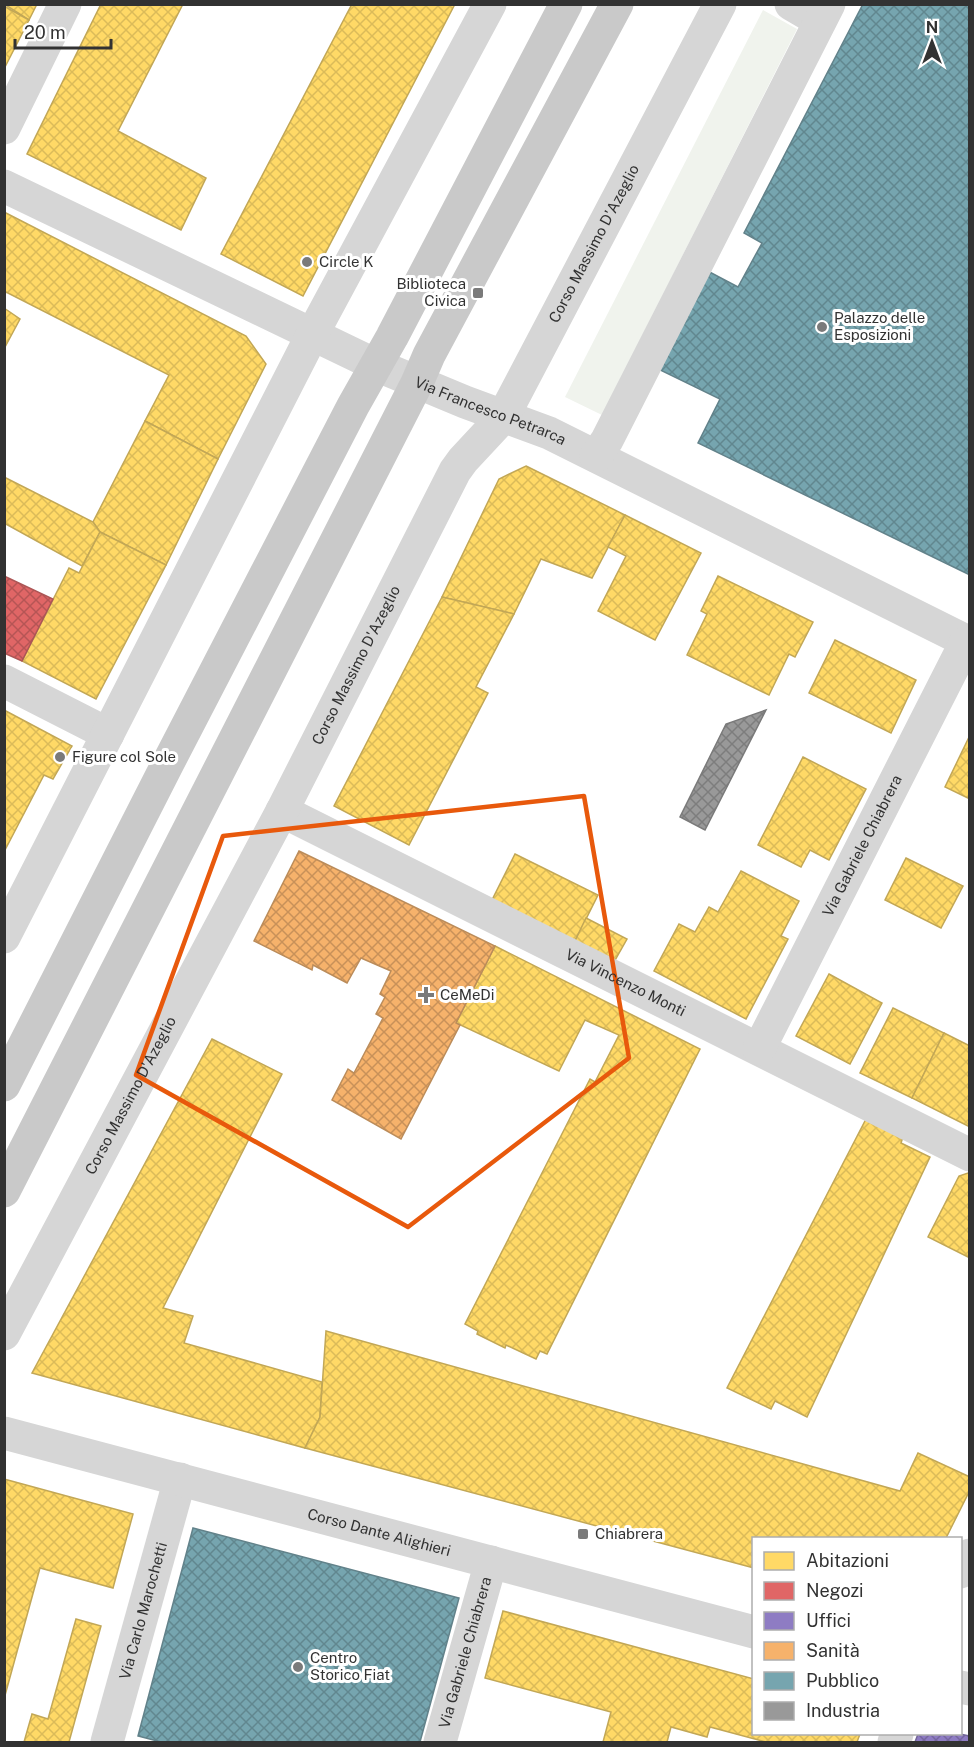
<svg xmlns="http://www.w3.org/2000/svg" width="974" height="1747" font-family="'Public Sans',sans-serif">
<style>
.grass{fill:#f0f3ed}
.homes{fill:url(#homes-cross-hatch);stroke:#c2a756;stroke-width:1.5}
.shops{fill:url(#shops-cross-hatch);stroke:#ac5656;stroke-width:1.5}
.offices{fill:url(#offices-cross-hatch);stroke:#726698;stroke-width:1.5}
.health{fill:url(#health-cross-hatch);stroke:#bb8c5a;stroke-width:1.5}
.public{fill:url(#public-cross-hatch);stroke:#62828a;stroke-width:1.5}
.industry{fill:url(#industry-cross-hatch);stroke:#7a7a7a;stroke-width:1.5}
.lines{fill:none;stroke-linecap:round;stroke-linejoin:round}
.minor{stroke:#d6d6d6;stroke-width:33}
.tertiary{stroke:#d6d6d6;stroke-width:33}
.primary{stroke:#c9c9c9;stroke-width:33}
.marked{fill:none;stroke:#e8590c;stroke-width:4.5;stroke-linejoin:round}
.poi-dot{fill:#7a7a7a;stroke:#fff;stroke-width:2}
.labels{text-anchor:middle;stroke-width:6;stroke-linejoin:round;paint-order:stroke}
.street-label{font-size:15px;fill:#323232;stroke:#fff}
.poi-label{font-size:15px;fill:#323232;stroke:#fff;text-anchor:start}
</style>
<defs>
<pattern id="homes-cross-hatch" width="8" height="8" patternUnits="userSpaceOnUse" patternTransform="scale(1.5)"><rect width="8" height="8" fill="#ffd966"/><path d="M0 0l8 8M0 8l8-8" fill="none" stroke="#dbbb59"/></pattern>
<pattern id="shops-cross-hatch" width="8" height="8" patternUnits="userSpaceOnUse" patternTransform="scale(1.5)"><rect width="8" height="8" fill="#e06666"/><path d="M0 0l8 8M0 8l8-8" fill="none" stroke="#b65555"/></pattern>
<pattern id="offices-cross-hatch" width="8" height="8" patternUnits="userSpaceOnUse" patternTransform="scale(1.5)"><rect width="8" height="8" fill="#8e7cc3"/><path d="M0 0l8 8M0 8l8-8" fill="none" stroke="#75669f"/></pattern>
<pattern id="health-cross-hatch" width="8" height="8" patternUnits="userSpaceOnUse" patternTransform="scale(1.5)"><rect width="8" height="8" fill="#f6b26b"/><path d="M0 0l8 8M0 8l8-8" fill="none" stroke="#c89159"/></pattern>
<pattern id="public-cross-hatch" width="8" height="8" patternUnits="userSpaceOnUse" patternTransform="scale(1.5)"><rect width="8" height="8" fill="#76a5af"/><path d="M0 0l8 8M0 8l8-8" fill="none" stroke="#61878f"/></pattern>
<pattern id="industry-cross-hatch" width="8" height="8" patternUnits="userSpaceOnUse" patternTransform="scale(1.5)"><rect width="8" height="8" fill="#999"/><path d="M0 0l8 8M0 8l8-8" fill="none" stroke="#7d7d7d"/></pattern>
</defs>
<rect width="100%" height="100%" fill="#fff"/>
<path class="grass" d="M 763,10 L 797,29 L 602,415 L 565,397 Z"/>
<g class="homes">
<path d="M 4,4 L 37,4 L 29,20 Z"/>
<path d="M 101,4 L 183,4 L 118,131 L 206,178 L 181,230 L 27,154 Z"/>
<path d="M 352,4 L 455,4 L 303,296 L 221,254 Z"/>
<path d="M 4,6 L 29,20 L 4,69 Z"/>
<path d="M 4,212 L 246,336 L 266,364 L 218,459 L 145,421 L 169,375 L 6,292 L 4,295 Z"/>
<path d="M 4,308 L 20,319 L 4,349 Z"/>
<path d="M 145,421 L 218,459 L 166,565 L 100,532 L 93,522 Z"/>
<path d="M 526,466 L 625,515 L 592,578 L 541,559 L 514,614 L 442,597 L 499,479 Z"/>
<path d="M 4,477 L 93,522 L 100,532 L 82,566 L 4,523 Z"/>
<path d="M 625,515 L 701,553 L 655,640 L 598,611 L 626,556 L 608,547 Z"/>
<path d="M 100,532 L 166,565 L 96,699 L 22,661 L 69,568 L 79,573 Z"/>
<path d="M 718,576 L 813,622 L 795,657 L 789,654 L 769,695 L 687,655 L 707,614 L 701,611 Z"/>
<path d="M 442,597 L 514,614 L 476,687 L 488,693 L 409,845 L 334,806 Z"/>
<path d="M 835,640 L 916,680 L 891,733 L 809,693 Z"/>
<path d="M 4,710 L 72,746 L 53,779 L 44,775 L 4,852 Z"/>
<path d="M 970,735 L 970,799 L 945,787 Z"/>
<path d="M 803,757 L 866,789 L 829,860 L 810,850 L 801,867 L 758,845 Z"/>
<path d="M 515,854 L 598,895 L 574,943 L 491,902 Z"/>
<path d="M 906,858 L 963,886 L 941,928 L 885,900 Z"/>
<path d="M 741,871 L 799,901 L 781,936 L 788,939 L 746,1019 L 654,971 L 679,924 L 695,932 L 709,907 L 718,912 Z"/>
<path d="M 586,918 L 627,939 L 614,962 L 574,943 Z"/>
<path d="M 495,946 L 700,1049 L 547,1354 L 540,1351 L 536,1359 L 506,1345 L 505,1348 L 477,1334 L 478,1331 L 465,1324 L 590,1079 L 595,1082 L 619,1035 L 585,1020 L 559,1071 L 456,1023 Z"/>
<path d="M 829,974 L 882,1003 L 850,1064 L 796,1036 Z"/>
<path d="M 893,1008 L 944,1033 L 912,1098 L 860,1073 Z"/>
<path d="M 944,1033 L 970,1046 L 970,1127 L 912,1098 Z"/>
<path d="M 212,1039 L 282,1074 L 163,1308 L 193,1316 L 184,1343 L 322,1382 L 320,1417 L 305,1448 L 32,1373 Z"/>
<path d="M 866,1119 L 903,1137 L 901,1143 L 930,1157 L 807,1417 L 775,1401 L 771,1409 L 727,1388 Z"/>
<path d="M 968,1173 L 970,1174 L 970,1258 L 928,1237 L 959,1176 Z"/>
<path d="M 326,1331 L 900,1491 L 918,1453 L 970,1477 L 970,1490 L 946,1538 L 754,1538 L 754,1568 L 305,1448 L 320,1417 Z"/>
<path d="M 4,1479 L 133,1514 L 113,1588 L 40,1568 L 4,1699 Z"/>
<path d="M 503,1611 L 754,1679 L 754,1734 L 860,1734 L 857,1742 L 766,1742 L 710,1727 L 707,1737 L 671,1727 L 667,1742 L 603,1742 L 611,1712 L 485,1678 Z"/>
<path d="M 76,1619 L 101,1626 L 69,1742 L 24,1742 L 32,1714 L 48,1719 Z"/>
</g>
<path class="shops" d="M 4,576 L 53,599 L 22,661 L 4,653 Z"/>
<path class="offices" d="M 918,1734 L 960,1734 L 970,1736 L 970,1742 L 915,1742 Z"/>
<path class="health" d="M 299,851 L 495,946 L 456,1023 L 460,1025 L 401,1139 L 332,1100 L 348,1069 L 354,1073 L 383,1018 L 376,1014 L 385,997 L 380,994 L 391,971 L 361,958 L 347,983 L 313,965 L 312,970 L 254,941 Z"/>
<g class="public">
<path d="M 863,4 L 970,4 L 970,575 L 698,443 L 720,399 L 654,367 L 704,269 L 738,287 L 762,243 L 744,233 Z"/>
<path d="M 193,1528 L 459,1598 L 420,1742 L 239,1742 L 230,1740 L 229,1742 L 161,1742 L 138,1736 Z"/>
</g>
<path class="industry" d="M 766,710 L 705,830 L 680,817 L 726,724 Z"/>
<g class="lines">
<g class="minor">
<path d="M 791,4 L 820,21"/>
<path d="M 4,128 L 65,4"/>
<path id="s1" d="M 4,186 L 376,365 L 465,402 L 549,433 L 970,643"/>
<path d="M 596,456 L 607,440 L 829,4"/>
<path d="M 4,681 L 108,734"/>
<path id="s2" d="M 282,811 L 970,1155"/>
<path d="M 4,937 L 312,335 L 490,4"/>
<path id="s3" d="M 759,1049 L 966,642"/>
<path id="s4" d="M 4,1334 L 282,811 L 455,471 L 463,460 L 503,417 L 720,4"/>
<path d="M 960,1572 L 970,1555"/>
<path id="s5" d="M 107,1742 L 180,1479"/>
<path id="s6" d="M 440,1742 L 491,1562"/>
<path d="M 894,1742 L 897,1734"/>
</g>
<g class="tertiary">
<path id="s7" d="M 4,1433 L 754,1632"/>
<path d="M 960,1687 L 970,1689"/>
</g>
<g class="primary">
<path d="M 4,1085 L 168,763 L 353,406 L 392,337 L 566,4"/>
<path d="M 4,1191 L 417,383 L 429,355 L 617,4"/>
</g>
</g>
<path class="marked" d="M 584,796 L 629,1058 L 408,1227 L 136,1075 L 223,836 Z"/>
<g class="poi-dot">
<circle cx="307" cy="262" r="6"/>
<rect x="472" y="287" width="12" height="12" rx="3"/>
<circle cx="822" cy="327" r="6"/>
<circle cx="60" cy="757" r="6"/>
<path d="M423 986h6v6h6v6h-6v6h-6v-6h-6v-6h6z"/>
<rect x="577" y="1528" width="12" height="12" rx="3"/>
<circle cx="298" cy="1667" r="6"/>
</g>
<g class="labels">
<g class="street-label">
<text dy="5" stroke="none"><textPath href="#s4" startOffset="1242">Corso Massimo D'Azeglio</textPath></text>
<text dy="5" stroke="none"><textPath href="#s1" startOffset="536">Via Francesco Petrarca</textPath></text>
<text dy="5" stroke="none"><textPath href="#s4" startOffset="756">Corso Massimo D'Azeglio</textPath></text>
<text dy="5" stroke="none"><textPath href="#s3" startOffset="228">Via Gabriele Chiabrera</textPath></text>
<text dy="5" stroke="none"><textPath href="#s2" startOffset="384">Via Vincenzo Monti</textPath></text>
<text dy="5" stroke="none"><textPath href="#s4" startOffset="270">Corso Massimo D'Azeglio</textPath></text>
<text dy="5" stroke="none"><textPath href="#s7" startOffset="388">Corso Dante Alighieri</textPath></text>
<text dy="5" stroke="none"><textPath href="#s5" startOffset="136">Via Carlo Marochetti</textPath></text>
<text dy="5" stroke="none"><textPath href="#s6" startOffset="93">Via Gabriele Chiabrera</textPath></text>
</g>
<g class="poi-label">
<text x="319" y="267">Circle K</text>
<text x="466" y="289" text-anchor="end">Biblioteca<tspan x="466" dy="17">Civica</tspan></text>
<text x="834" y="323">Palazzo delle<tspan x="834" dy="17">Esposizioni</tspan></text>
<text x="72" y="762">Figure col Sole</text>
<text x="440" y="1000">CeMeDi</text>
<text x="595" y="1539">Chiabrera</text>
<text x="310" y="1663">Centro<tspan x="310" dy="17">Storico Fiat</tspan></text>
</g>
</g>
<rect width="974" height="1747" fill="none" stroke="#323232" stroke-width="12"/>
<rect x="752" y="1537" width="210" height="198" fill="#ffffff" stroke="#adadad" stroke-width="1.5"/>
<rect x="764" y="1552" width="30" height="18" fill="#ffd966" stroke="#adadad" stroke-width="1.5"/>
<text x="806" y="1567" font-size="18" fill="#323232">Abitazioni</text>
<rect x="764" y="1582" width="30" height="18" fill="#e06666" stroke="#adadad" stroke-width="1.5"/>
<text x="806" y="1597" font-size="18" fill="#323232">Negozi</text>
<rect x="764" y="1612" width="30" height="18" fill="#8e7cc3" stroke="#adadad" stroke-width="1.5"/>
<text x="806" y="1627" font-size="18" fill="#323232">Uffici</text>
<rect x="764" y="1642" width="30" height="18" fill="#f6b26b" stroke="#adadad" stroke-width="1.5"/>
<text x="806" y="1657" font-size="18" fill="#323232">Sanità</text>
<rect x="764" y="1672" width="30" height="18" fill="#76a5af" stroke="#adadad" stroke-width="1.5"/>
<text x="806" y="1687" font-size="18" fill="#323232">Pubblico</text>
<rect x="764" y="1702" width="30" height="18" fill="#999999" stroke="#adadad" stroke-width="1.5"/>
<text x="806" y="1717" font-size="18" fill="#323232">Industria</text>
<g transform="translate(932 42)" stroke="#ffffff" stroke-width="4.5" paint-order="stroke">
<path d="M0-4.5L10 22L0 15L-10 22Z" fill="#323232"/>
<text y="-9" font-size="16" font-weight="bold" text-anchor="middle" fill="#323232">N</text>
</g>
<path d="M15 39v9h96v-9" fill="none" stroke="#323232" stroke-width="3"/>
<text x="24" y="39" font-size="18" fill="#323232" stroke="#ffffff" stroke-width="4.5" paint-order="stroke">20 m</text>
</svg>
